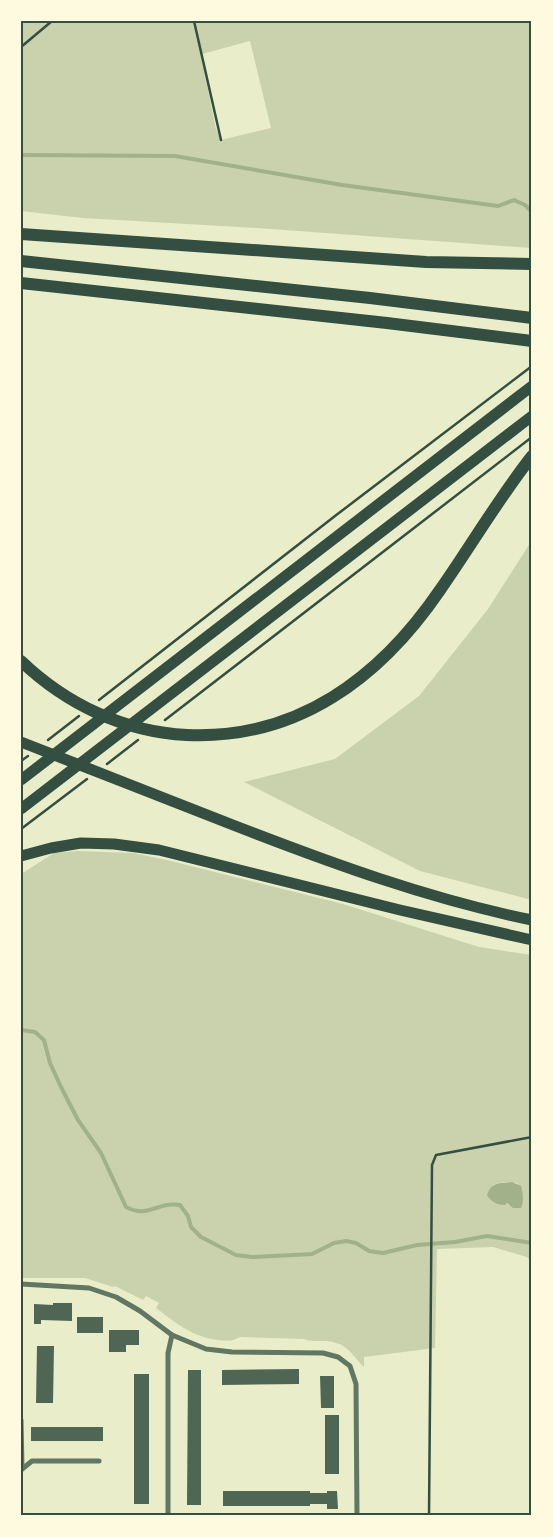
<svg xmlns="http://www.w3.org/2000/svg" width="553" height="1537" font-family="'Roboto Condensed',sans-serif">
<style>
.green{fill:#cad2ad;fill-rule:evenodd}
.water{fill:#a3b18a}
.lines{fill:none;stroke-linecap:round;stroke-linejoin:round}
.stream{stroke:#a3b18a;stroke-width:4}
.building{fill:#4f6655}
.path{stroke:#344e41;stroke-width:2.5}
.minor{stroke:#617663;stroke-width:5}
.trunk{stroke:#344e41;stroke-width:11}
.motorway{stroke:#344e41;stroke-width:12}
.neatline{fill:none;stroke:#344e41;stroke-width:2}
</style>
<rect width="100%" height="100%" fill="#e9edc9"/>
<g class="green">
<path d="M 21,21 L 532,21 L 532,248 L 257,228 L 83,218 L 21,211 ZM 198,41 L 202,54 L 250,41 L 271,128 L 221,140 L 216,129 Z"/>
<path d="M 532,540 L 532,900 L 420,871 L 244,782 L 335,759 L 419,696 L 488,609 Z"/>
<path d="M 78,851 L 133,853 L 167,860 L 343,904 L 479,947 L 532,955 L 532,1262 L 527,1257 L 493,1247 L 437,1249 L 435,1348 L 364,1357 L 364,1367 C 355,1359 349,1346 336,1343 C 326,1339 314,1343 304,1339 L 240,1337 C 232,1342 227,1341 218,1340 C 192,1337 176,1323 156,1308 L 159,1303 L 146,1296 L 143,1300 L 115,1286 L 113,1287 L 85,1278 L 21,1278 L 21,874 L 54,853 ZM 503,1182 L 517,1183 L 522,1190 L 522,1204 L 511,1206 L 488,1192 L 493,1185 Z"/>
</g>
<path class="water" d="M 512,1182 L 521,1186 C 523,1192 524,1202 521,1208 L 513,1208 L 507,1203 L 505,1205 C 498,1205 491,1202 487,1195 C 491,1182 500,1183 512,1182 Z"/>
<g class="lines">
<g class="stream">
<path d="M 21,155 L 175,156 L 342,185 L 498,206 L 514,200 L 525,205 L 532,212"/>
<path d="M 21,1030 L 35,1032 L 44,1040 L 50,1063 L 61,1087 L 78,1120 L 101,1153 L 126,1207 C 149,1219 157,1201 180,1205 L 188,1216 L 191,1227 L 201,1237 L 236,1255 L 252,1257 L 312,1254 L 334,1243 L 346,1241 L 356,1243 L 369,1251 L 383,1253 L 417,1245 L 455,1242 L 487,1236 L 532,1243"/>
</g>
</g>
<g class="building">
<path d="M 53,1303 L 72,1303 L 72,1321 L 41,1320 L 41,1324 L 34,1324 L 34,1304 L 53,1305 Z"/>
<rect x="77" y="1317" width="26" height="16"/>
<path d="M 109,1330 L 139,1330 L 139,1345 L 126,1345 L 126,1352 L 109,1352 Z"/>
<path d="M 37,1346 L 54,1346 L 53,1403 L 36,1403 Z"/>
<path d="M 299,1369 L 299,1384 L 222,1385 L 222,1370 Z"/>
<path d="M 188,1370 L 201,1370 L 201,1505 L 187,1505 Z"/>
<rect x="134" y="1374" width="15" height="130"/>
<path d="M 320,1376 L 334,1376 L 334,1408 L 321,1408 Z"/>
<rect x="325" y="1415" width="14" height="59"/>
<rect x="31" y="1427" width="72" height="14"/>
<path d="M 223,1491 L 310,1491 L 310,1493 L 327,1493 L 327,1491 L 337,1491 L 338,1509 L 327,1509 L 327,1504 L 310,1504 L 310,1506 L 223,1506 Z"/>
</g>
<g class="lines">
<g class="path">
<path d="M 194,21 L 221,140"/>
<path d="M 21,47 L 52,21"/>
<path d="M 99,700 L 335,516 L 532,366"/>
<path d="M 165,720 L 532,437"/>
<path d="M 48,740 L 79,716"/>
<path d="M 21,761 L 28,756"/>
<path d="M 107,764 L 138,740"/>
<path d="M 21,829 L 87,779"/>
<path d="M 429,1516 L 432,1165 L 436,1155 L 532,1137"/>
</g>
<g class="minor">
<path d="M 21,1284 L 89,1288 L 116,1297 L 140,1311 L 172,1335 L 206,1349 L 232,1352 L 323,1353 L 338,1357 L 350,1366 L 356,1384 L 357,1516"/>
<path d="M 21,1420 L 22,1468"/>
<path d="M 21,1470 L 32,1461 L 99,1461"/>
<path d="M 168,1516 L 168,1353 L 172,1335"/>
</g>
<g class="trunk">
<path d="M 21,742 C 92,770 162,797 233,825 C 331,863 429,899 532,920"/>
<path d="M 21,780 L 532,386"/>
<path d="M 21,809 L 532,416"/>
<path d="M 21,856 L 51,848 L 81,843 L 114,844 L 159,850 L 400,910 L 532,940"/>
</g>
<g class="motorway">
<path d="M 21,234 L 426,262 L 532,264"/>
<path d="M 21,261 L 370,298 L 532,318"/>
<path d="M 21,283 L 387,323 L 532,341"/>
<path d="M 21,661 C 66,704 124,732 187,735 C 297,740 380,678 440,590 C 471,546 498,499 532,456"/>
</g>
</g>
<rect width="553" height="1537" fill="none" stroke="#fefae0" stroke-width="45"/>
<rect x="22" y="22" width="508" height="1492" class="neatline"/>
</svg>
